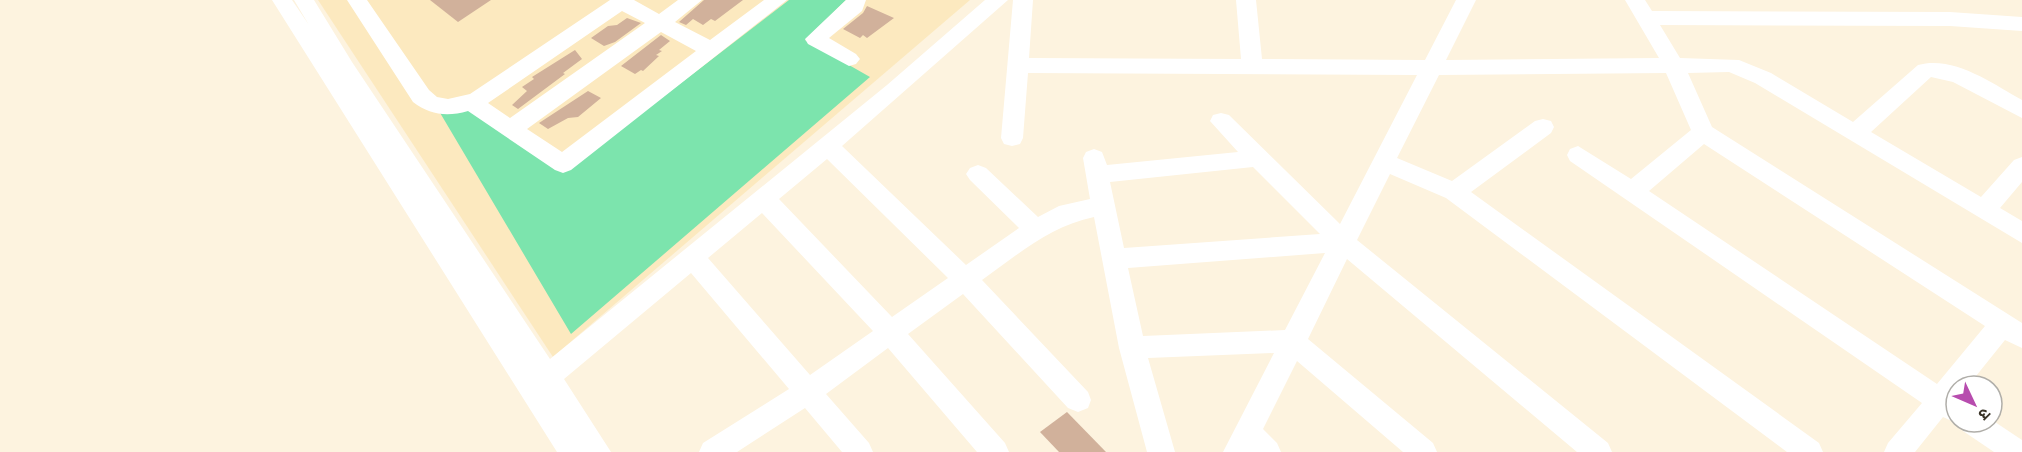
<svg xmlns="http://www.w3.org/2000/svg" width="2022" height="452" font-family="'Noto Sans','Noto Sans Devanagari',sans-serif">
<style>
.built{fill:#fce9bf}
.green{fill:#7ce4ad}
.building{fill:#d1b19b}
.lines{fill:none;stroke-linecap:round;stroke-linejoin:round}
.minor{fill:#fff;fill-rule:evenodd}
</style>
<rect width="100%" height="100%" fill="#fdf3df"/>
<path class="built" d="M 318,0 L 970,0 L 553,357 Z"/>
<path class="green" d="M 789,0 L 846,0 L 805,40 L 870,77 L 571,334 L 436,106 L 473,104 L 565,172 Z"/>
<g class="building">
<path d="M 430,0 L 491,0 L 458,22 Z"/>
<path d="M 704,0 L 743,0 L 715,21 L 711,19 L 703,25 L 693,19 L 686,25 L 679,22 Z"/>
<path d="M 867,6 L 894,18 L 867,38 L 863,35 L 860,38 L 843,29 L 863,13 Z"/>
<path d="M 627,18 L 641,23 L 615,42 L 604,46 L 591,38 L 608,26 L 617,25 Z"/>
<path d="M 661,35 L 670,41 L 659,50 L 662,51 L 656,55 L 659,56 L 643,71 L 641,70 L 635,74 L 621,66 Z"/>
<path d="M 575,50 L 582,59 L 563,73 L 565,74 L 518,109 L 512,105 L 527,91 L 522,87 L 534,79 L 532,77 Z"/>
<path d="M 588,91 L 601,98 L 578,117 L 568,118 L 548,129 L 539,123 Z"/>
<path d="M 1067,412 L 1106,452 L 1059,452 L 1040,432 Z"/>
</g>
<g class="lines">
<g class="minor">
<path d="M 272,0 L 292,0 L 309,25 L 294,0 L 314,0 L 352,62 L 550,359 L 887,85 L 985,0 L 1008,0 L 842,146 L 966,265 L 1019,228 L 970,180 L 966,174 L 970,168 L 978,165 L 986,168 L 1038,217 L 1059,206 L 1090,199 L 1083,158 L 1086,152 L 1094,149 L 1102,152 L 1107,165 L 1238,152 L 1210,121 L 1213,115 L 1221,113 L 1229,115 L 1340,224 L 1417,75 L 1028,73 L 1023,138 L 1020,144 L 1012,146 L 1004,144 L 1001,138 L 1013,0 L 1033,0 L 1029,58 L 1241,59 L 1236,0 L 1256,0 L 1262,59 L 1425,60 L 1456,0 L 1476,0 L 1446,60 L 1659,58 L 1625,0 L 1645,0 L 1652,11 L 1950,12 L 2022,17 L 2022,31 L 1950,26 L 1660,25 L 1680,58 L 1739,60 L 1771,73 L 1853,122 L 1918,65 C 1954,55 1993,84 2022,100 L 2022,118 L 1953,82 L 1931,77 L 1871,132 L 1981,197 L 2014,160 L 2022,157 L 2022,182 L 2000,208 L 2022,221 L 2022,243 L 1755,83 L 1729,72 L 1688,73 L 1712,127 L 2022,323 L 2022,348 L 2005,340 L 1968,386 L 1956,386 L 1956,422 L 1959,422 L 1956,423 L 1943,417 L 1915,452 L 1884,452 L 1888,443 L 1922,403 L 1570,161 L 1567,155 L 1570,149 L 1578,146 L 1631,179 L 1691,130 L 1666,73 L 1439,75 L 1397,158 L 1452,181 L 1535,121 L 1543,119 L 1551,121 L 1554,127 L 1551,133 L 1471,192 L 1819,443 L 1823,452 L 1787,452 L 1446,198 L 1390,174 L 1357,240 L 1608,443 L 1612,452 L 1577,452 L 1347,259 L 1308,339 L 1433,443 L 1437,452 L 1403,452 L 1297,361 L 1263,429 L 1277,443 L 1281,452 L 1223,452 L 1274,353 L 1148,358 L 1175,452 L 1147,452 L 1119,348 L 1094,217 C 1050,226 1017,255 982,280 L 1088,392 L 1091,400 L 1088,408 L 1078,412 L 1068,408 L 963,294 L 908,334 L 1005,443 L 1009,452 L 977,452 L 888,348 L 826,394 L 869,443 L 873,452 L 842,452 L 805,408 L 737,452 L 699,452 L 703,443 L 789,389 L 691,273 L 564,379 L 611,452 L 557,452 ZM 1704,144 L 1985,326 L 1937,384 L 1649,191 ZM 827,159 L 948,278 L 892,317 L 779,199 ZM 1253,167 L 1320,234 L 1124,248 L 1110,182 ZM 762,213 L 873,331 L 810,375 L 708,258 ZM 1325,253 L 1285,330 L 1143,336 L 1128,268 Z"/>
<path d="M 347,0 L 367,0 L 429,90 L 437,97 L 448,99 L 470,94 L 610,0 L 634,0 L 659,14 L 678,0 L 702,0 L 675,22 L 710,40 L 764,0 L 787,0 L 571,170 L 563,173 L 555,170 L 468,111 C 447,117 430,115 413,102 ZM 622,11 L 645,23 L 510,118 L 488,103 ZM 661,32 L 696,51 L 562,152 L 527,129 Z"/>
<path d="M 846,0 L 866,0 L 862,11 L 829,38 L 856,54 L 860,59 L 856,64 L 849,66 L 808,44 L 805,39 Z"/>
<path d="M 1992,420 L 2022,440 L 2022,452 L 1994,452 L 1963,431 L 1959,422 L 1992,422 Z"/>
</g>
</g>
<g transform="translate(1974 404) rotate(134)"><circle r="28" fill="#ffffff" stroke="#b0aea9" stroke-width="1.5"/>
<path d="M0-4.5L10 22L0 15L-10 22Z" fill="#b74cae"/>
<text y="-9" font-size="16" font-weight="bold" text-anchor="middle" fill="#3a3427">उ</text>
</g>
</svg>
